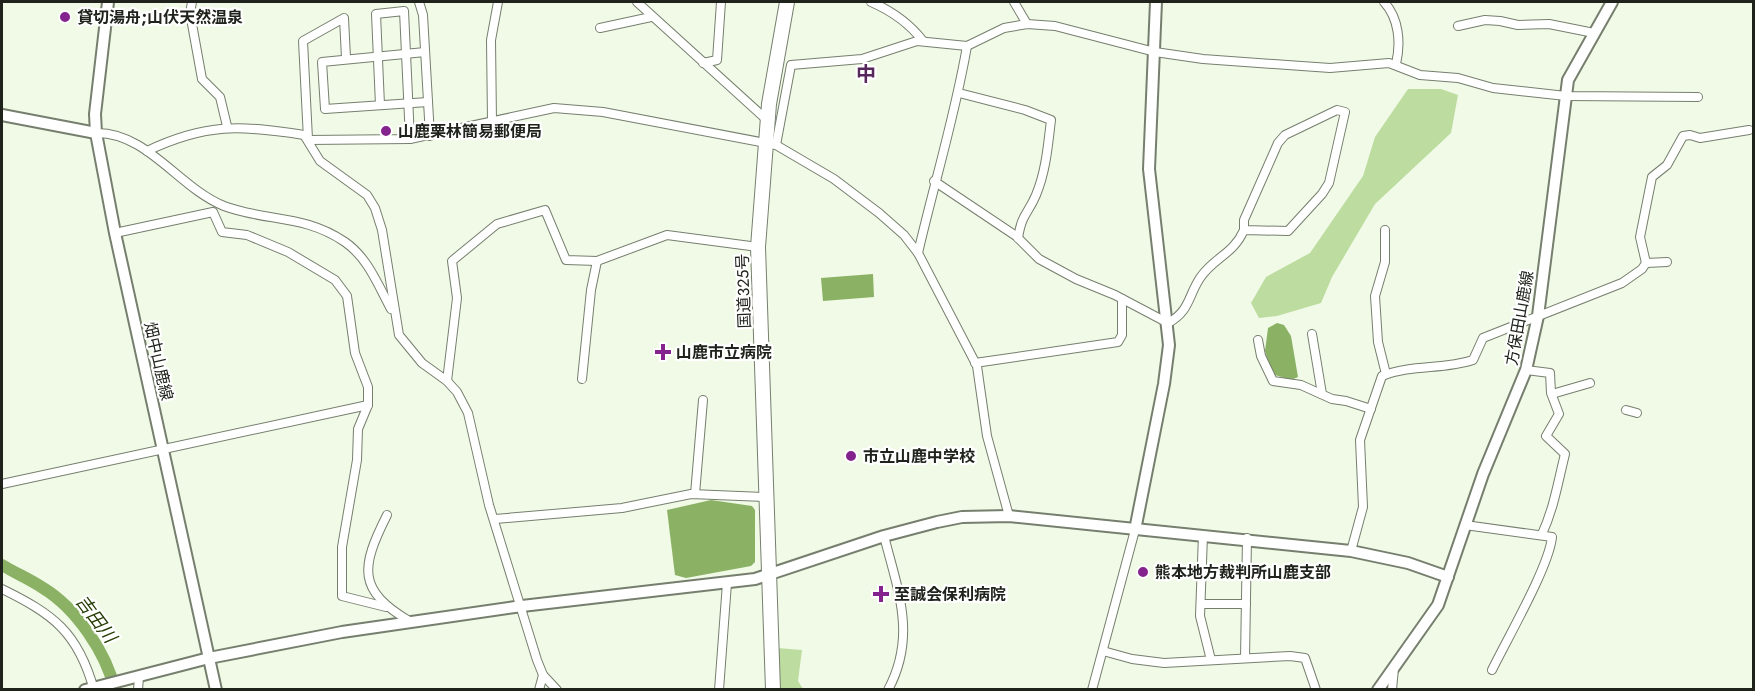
<svg xmlns="http://www.w3.org/2000/svg" width="1755" height="691" font-family="Jost,'Noto Sans JP',sans-serif">
<style>
.green{fill:#bddc9f}
.water{fill:#8bb164}
.lines{fill:none;stroke-linecap:round;stroke-linejoin:round}
.river{stroke:#8bb164;stroke-width:12}
.street-casing{stroke:#767f6e;stroke-width:10}
.secondary-casing{stroke:#767f6e;stroke-width:14}
.highway-casing{stroke:#767f6e;stroke-width:16}
.street{stroke:#fff;stroke-width:8}
.secondary{stroke:#fff;stroke-width:10}
.highway{stroke:#fff;stroke-width:14}
.poi-dot{fill:#84238d;stroke:#fff;stroke-width:2}
.labels{text-anchor:middle;stroke-width:4.5;stroke-linejoin:round;paint-order:stroke}
.poi-label{font-size:16px;font-weight:bold;fill:#20231c;stroke:#fff;text-anchor:start}
.street-label{font-size:16px;fill:#20231c;stroke:#fff}
.water-label{font-size:18px;font-style:italic;fill:#253c02;stroke:#fff}
.quarter-label{font-size:20px;font-weight:bold;fill:#56275a;stroke:#fff}
</style>
<rect width="100%" height="100%" fill="#f0fae6"/>
<g class="green">
<path d="M 1408,89 L 1441,89 L 1458,95 L 1451,133 L 1375,204 L 1332,277 L 1321,303 L 1277,316 L 1259,318 L 1251,303 L 1266,277 L 1310,253 L 1363,176 L 1375,137 Z"/>
<path d="M 777,648 L 802,650 L 798,681 L 803,689 L 778,689 Z"/>
</g>
<g class="water">
<path d="M 873,274 L 874,297 L 823,301 L 821,278 Z"/>
<path d="M 1277,323 L 1284,325 L 1291,336 L 1298,377 L 1291,380 L 1272,374 L 1265,351 L 1268,328 Z"/>
<path d="M 711,500 L 752,506 L 755,510 L 755,562 L 751,566 L 686,578 L 675,575 L 667,510 Z"/>
</g>
<g class="lines">
<path class="river" d="M 2,565 C 15,573 30,579 43,588 C 76,608 106,652 115,690"/>
<g class="street-casing">
<g id="street">
<path d="M 192,2 L 190,13 L 202,79 L 220,97 L 227,126"/>
<path d="M 419,2 L 423,15 L 430,136"/>
<path d="M 637,2 L 768,121"/>
<path d="M 871,2 C 892,11 909,23 923,41"/>
<path d="M 1014,2 L 1027,24"/>
<path d="M 1384,2 C 1399,18 1401,43 1396,64"/>
<path d="M 1458,26 L 1485,20 L 1500,21 L 1518,25 L 1549,24 L 1594,33"/>
<path d="M 600,28 L 651,17"/>
<path d="M 425,52 L 322,62 L 325,109 L 428,102"/>
<path d="M 703,63 L 717,60 L 721,2"/>
<path d="M 959,93 L 1025,110 L 1051,120 C 1048,145 1046,171 1036,195 C 1028,214 1022,213 1018,238"/>
<path d="M 380,105 L 376,14 L 404,11 L 410,139"/>
<path d="M 492,122 L 491,40 L 498,2"/>
<path d="M 96,133 C 147,132 179,188 224,206 C 267,222 304,214 345,242 C 368,258 378,285 391,309"/>
<path d="M 308,139 L 303,41 L 344,18 L 346,58"/>
<path d="M 308,140 L 410,139 L 554,108 L 603,112 L 776,145 L 834,179 L 879,213 L 904,235 L 918,253 L 977,366 L 987,436 L 1009,516"/>
<path d="M 776,145 L 791,65 L 862,59 L 917,41 L 967,46 L 1004,28 L 1027,24 L 1055,26 L 1155,52 L 1203,59 L 1330,68 L 1389,63 L 1420,75 L 1458,78 L 1493,88 L 1566,96 L 1698,97"/>
<path d="M 147,151 C 206,123 240,125 304,135 L 320,161 L 367,195 L 375,208 L 382,230 L 399,335 L 422,363 L 447,381 L 457,392 L 468,413 L 489,505 L 537,660 L 543,675 L 557,690"/>
<path d="M 934,181 L 1016,236 L 1039,259 L 1076,279 L 1115,295 L 1168,323 C 1190,311 1188,296 1200,278 C 1214,257 1233,255 1244,230 L 1288,231 L 1322,194 L 1329,183 L 1345,112 L 1337,110 L 1285,135 L 1278,143 L 1244,220 L 1244,230"/>
<path d="M 1385,230 L 1385,262 L 1375,296 L 1378,342 L 1386,374"/>
<path d="M 115,233 L 213,212 L 222,232 L 247,235 L 288,252 L 335,280 L 347,296 L 355,353 L 368,387 L 368,405 L 358,429 L 357,460 L 342,547 L 342,596 L 386,607"/>
<path d="M 918,253 C 934,184 955,116 967,46"/>
<path d="M 1646,263 L 1640,237 L 1652,177 L 1667,165 L 1683,136 L 1690,135 L 1700,138 L 1749,130"/>
<path d="M 1646,263 L 1667,262"/>
<path d="M 1312,334 L 1322,394"/>
<path d="M 1258,340 L 1261,356 L 1273,381 L 1301,385 L 1332,399 L 1346,401 L 1371,409"/>
<path d="M 975,363 L 1118,342 L 1122,335 L 1122,299"/>
<path d="M 1526,370 L 1550,373 L 1551,393 L 1559,414 L 1546,436 L 1565,454 C 1558,482 1554,508 1542,534"/>
<path d="M 582,379 L 591,290 L 597,261 L 667,235 L 758,247"/>
<path d="M 447,381 L 457,298 L 452,261 L 497,224 L 545,210 L 566,260 L 597,261"/>
<path d="M 1552,394 L 1590,383"/>
<path d="M 1626,410 L 1637,413"/>
<path d="M 2,484 L 368,405"/>
<path d="M 695,494 L 703,400"/>
<path d="M 387,515 C 361,567 356,590 411,622"/>
<path d="M 495,519 L 622,508 L 691,494 L 766,497"/>
<path d="M 1465,525 L 1552,537 C 1549,567 1507,639 1492,670"/>
<path d="M 1203,535 L 1200,616 L 1211,660"/>
<path d="M 884,536 C 898,591 917,636 888,690"/>
<path d="M 1351,551 L 1363,507 L 1360,440 L 1382,376 C 1412,364 1443,370 1473,360 L 1483,338 L 1622,283 L 1642,269 L 1646,263"/>
<path d="M 2,589 C 53,614 78,632 94,690"/>
<path d="M 1201,604 L 1246,604"/>
<path d="M 1103,651 L 1132,659 L 1164,663 L 1290,656 L 1305,658 L 1316,690"/>
<path d="M 1245,658 L 1247,538"/>
<path d="M 138,690 L 139,677"/>
<path d="M 539,690 L 543,675"/>
<path d="M 719,690 L 727,583"/>
<path d="M 1092,690 L 1135,530"/>
<path d="M 1392,690 L 1394,668"/>
</g>
</g>
<g class="secondary-casing">
<g id="secondary">
<path d="M 108,2 L 95,114 L 96,133 L 115,233 L 216,690"/>
<path d="M 2,115 L 96,133"/>
<path d="M 1135,530 L 1164,384 L 1169,345 L 1149,169 L 1156,2"/>
<path d="M 85,690 L 209,658 L 342,632 L 522,606 L 755,579 L 884,536 L 937,522 L 962,517 L 1009,516 L 1351,551 L 1408,563 L 1448,577"/>
<path d="M 1378,690 L 1438,605 L 1483,474 L 1526,370 L 1538,316 L 1568,80 L 1612,2"/>
</g>
</g>
<g class="highway-casing">
<path id="highway" d="M 773,690 L 758,247 L 769,104 L 787,2"/>
</g>
<use href="#street" class="street"/>
<use href="#secondary" class="secondary"/>
<use href="#highway" class="highway"/>
</g>
<g class="poi-dot">
<circle cx="65" cy="17" r="6"/>
<circle cx="386" cy="131" r="6"/>
<path d="M660 343h6v6h6v6h-6v6h-6v-6h-6v-6h6z"/>
<circle cx="851" cy="456" r="6"/>
<circle cx="1143" cy="572" r="6"/>
<path d="M878 585h6v6h6v6h-6v6h-6v-6h-6v-6h6z"/>
</g>
<g class="labels">
<g class="poi-label">
<text x="77" y="23">貸切湯舟;山伏天然温泉</text>
<text x="398" y="137">山鹿栗林簡易郵便局</text>
<text x="676" y="358">山鹿市立病院</text>
<text x="863" y="462">市立山鹿中学校</text>
<text x="1155" y="578">熊本地方裁判所山鹿支部</text>
<text x="894" y="600">至誠会保利病院</text>
</g>
<g class="street-label">
<text transform="translate(743 291) rotate(-92)" y="6">国道325号</text>
<text transform="translate(1519 318) rotate(-80)" y="6">方保田山鹿線</text>
<text transform="translate(159 361) rotate(77)" y="6">畑中山鹿線</text>
</g>
<g class="water-label">
<text transform="translate(96 619) rotate(53)" y="6">吉田川</text>
</g>
<g class="quarter-label">
<text x="866" y="81">中</text>
</g>
</g>
<rect width="1755" height="691" fill="none" stroke="#20231c" stroke-width="6"/>
</svg>
